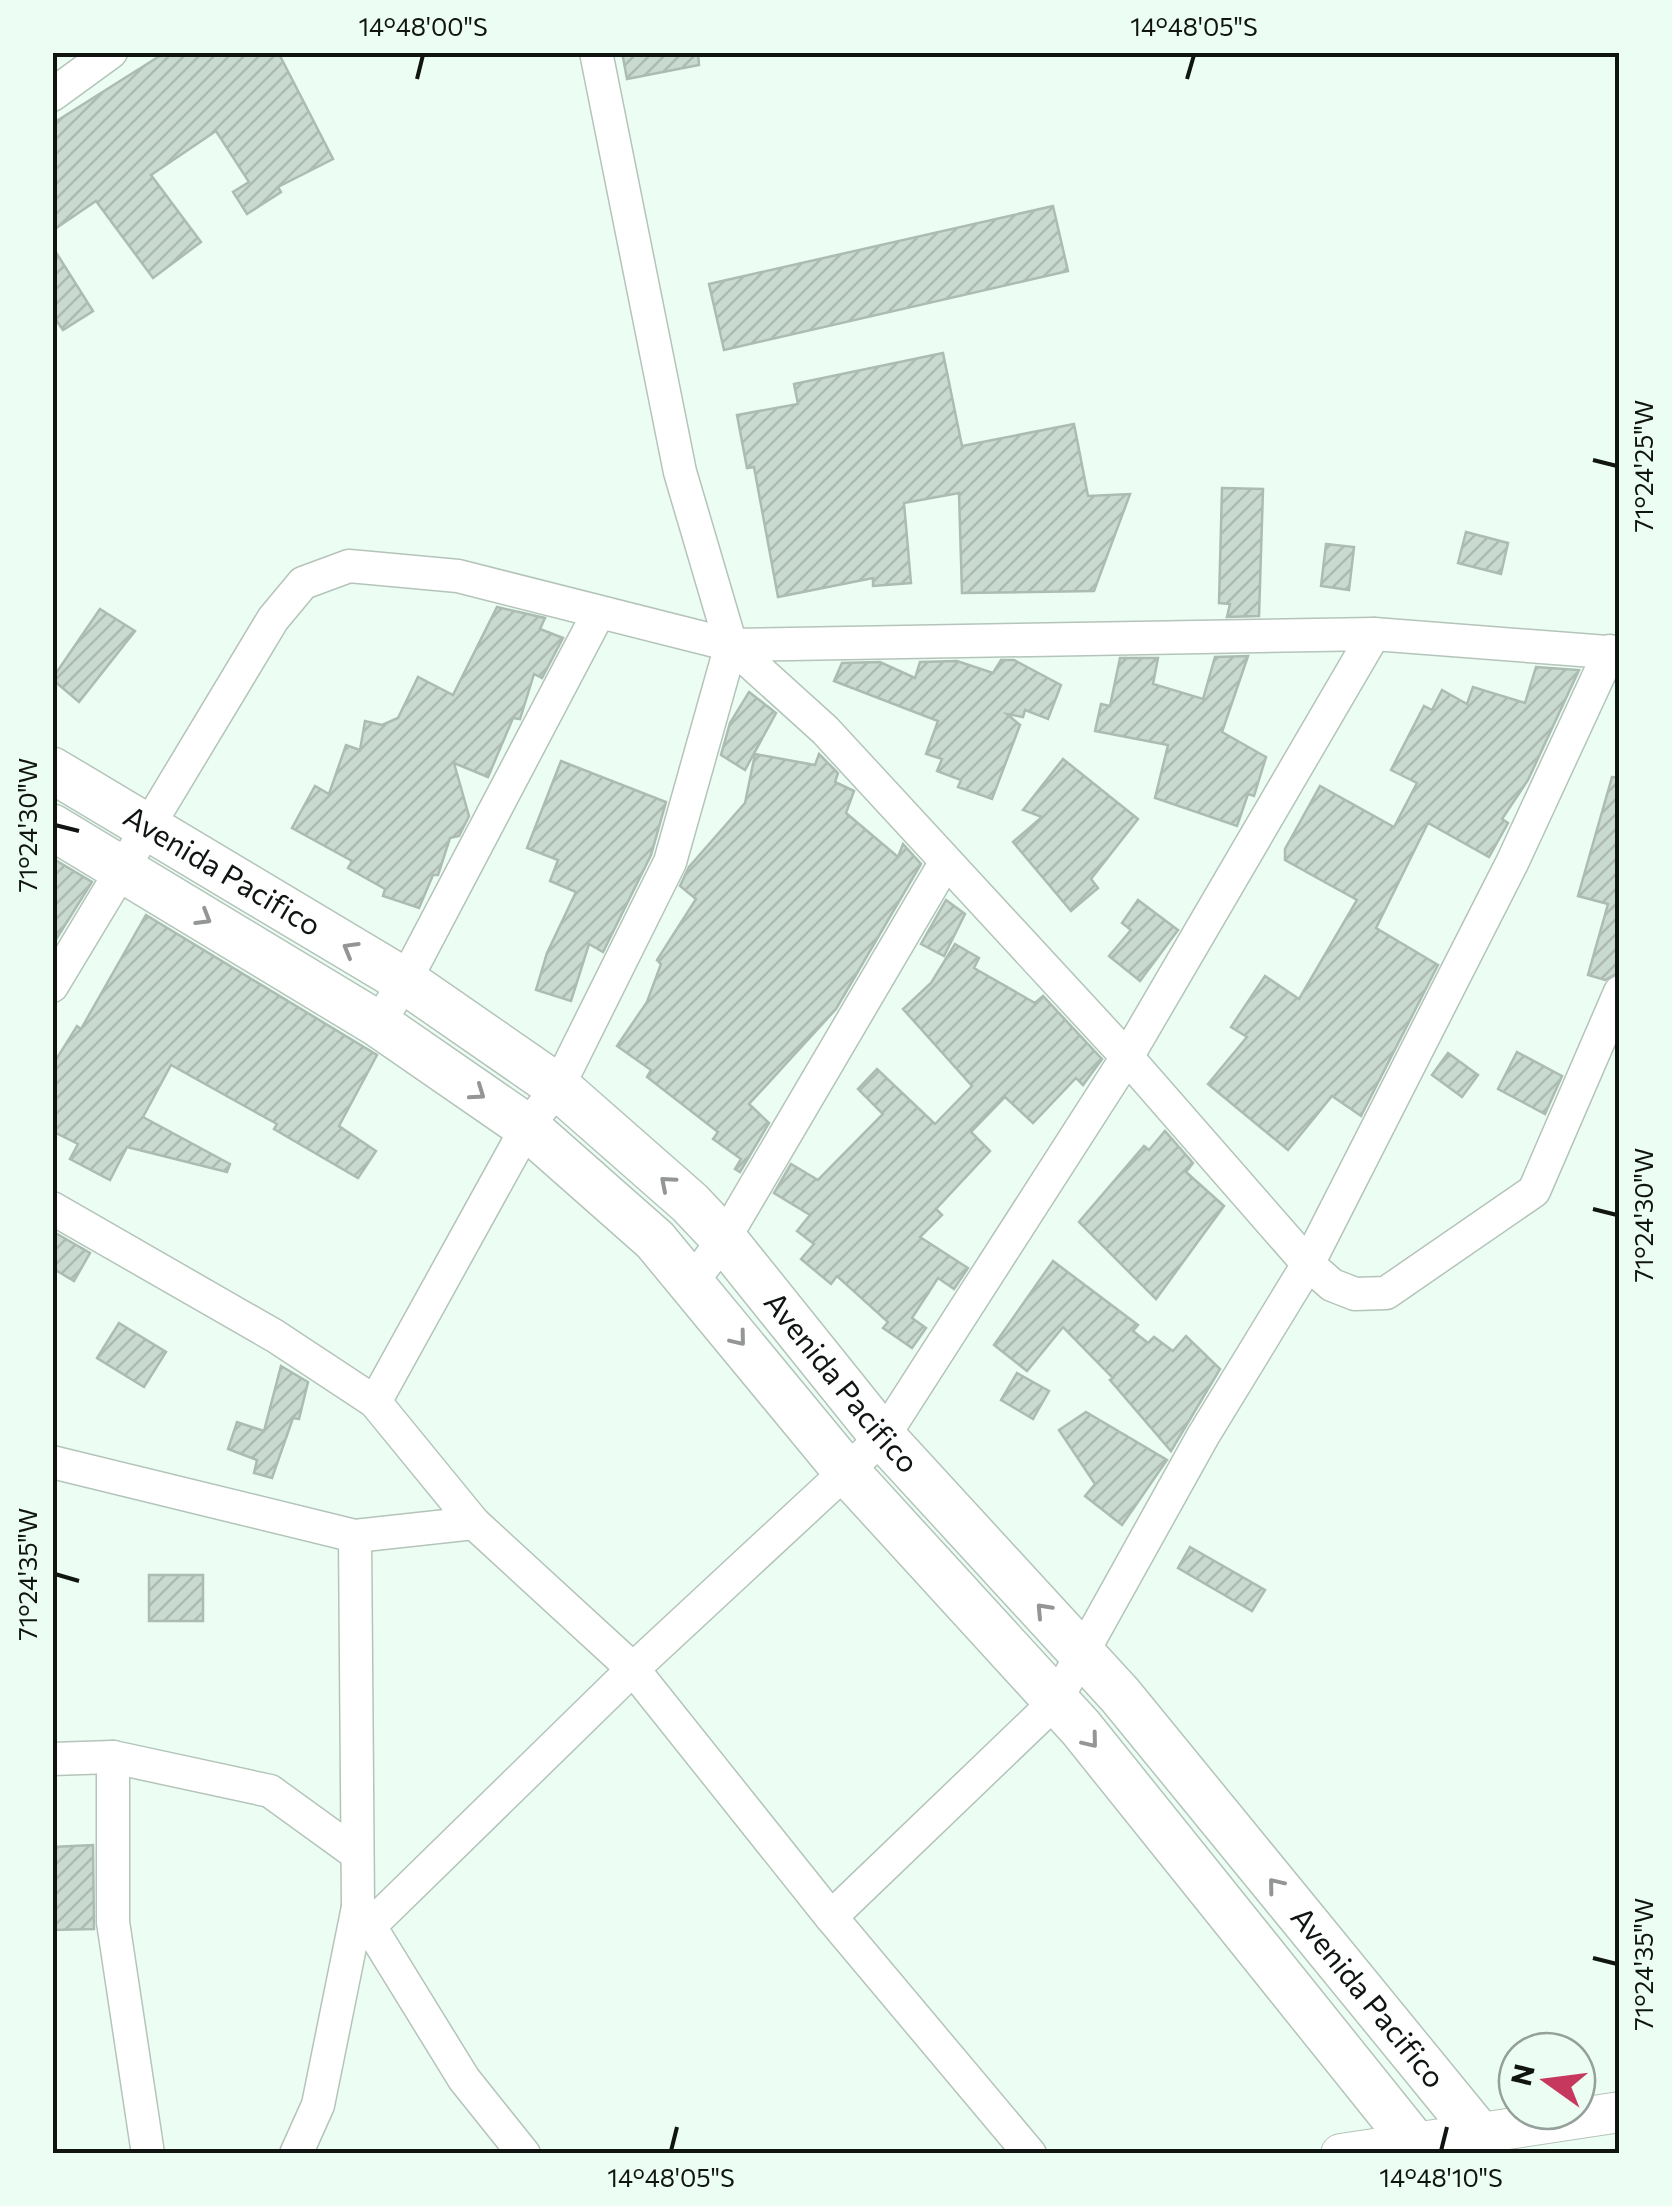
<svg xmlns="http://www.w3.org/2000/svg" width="1672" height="2206" font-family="Commissioner,sans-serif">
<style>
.building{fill:url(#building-hatch);stroke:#acbcb3;stroke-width:2.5}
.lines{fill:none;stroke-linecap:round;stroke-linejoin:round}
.minor-casing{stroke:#b4c4ba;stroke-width:35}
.tertiary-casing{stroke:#b4c4ba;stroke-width:42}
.secondary-casing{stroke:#b4c4ba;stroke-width:48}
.minor{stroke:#fff;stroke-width:32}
.tertiary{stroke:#fff;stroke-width:40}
.secondary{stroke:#fff;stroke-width:45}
.oneway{stroke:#939694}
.ticks{fill:none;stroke:#101512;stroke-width:4}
.labels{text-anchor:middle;stroke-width:10;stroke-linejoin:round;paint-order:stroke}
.street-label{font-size:30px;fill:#101512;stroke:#ecfdf3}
.neatline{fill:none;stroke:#101512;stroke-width:4}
.ticks-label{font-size:25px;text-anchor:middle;fill:#101512}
</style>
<defs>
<pattern id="building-hatch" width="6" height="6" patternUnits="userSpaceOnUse" patternTransform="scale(2.5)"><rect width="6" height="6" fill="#c9dad0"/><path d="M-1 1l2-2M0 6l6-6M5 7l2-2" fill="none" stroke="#acbab2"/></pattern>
</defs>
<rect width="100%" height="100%" fill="#ecfdf3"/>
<g class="building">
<path d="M 166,52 L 278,52 L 333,159 L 278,187 L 281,192 L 247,214 L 233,192 L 249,182 L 216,131 L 151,175 L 201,242 L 153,278 L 96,201 L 52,231 L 52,124 Z"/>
<path d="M 622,52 L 698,52 L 699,65 L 627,79 Z"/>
<path d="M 1053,206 L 1068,271 L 724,350 L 709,284 Z"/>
<path d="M 52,246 L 93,311 L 63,330 L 52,314 Z"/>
<path d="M 943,353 L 962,446 L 1074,424 L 1088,496 L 1130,494 L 1094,591 L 962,593 L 959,493 L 904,503 L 911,583 L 873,586 L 873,578 L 778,597 L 754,467 L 747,468 L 737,415 L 798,404 L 794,384 Z"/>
<path d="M 1222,488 L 1263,489 L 1259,616 L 1227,617 L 1230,604 L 1219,603 Z"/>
<path d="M 1466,532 L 1508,543 L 1501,574 L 1458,563 Z"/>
<path d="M 1326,544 L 1354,547 L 1349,590 L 1321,586 Z"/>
<path d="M 497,607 L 545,618 L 540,629 L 563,638 L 542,678 L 534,674 L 520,719 L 513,718 L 488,777 L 454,763 L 469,816 L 459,836 L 450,838 L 438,875 L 433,875 L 419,908 L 383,896 L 385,889 L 348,868 L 352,861 L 292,828 L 315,786 L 329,794 L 346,745 L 360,750 L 365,721 L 382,725 L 398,718 L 418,677 L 453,695 Z"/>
<path d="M 100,609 L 135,631 L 79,702 L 52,679 Z"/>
<path d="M 1248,656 L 1222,732 L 1266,757 L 1254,796 L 1248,794 L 1237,826 L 1155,798 L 1168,745 L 1095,731 L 1101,704 L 1110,706 L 1120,658 L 1158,658 L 1153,684 L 1203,699 L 1215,657 Z"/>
<path d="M 1001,660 L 1014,660 L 1061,685 L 1048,719 L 1025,710 L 1023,717 L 1007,714 L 1020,725 L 992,799 L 958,787 L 961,780 L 937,771 L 942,759 L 926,754 L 938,721 L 834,681 L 842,663 L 880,662 L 915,678 L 920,662 L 957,661 L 993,673 Z"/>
<path d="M 1536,667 L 1579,670 L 1528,780 L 1502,819 L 1508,823 L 1489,857 L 1428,823 L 1376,928 L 1438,965 L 1361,1116 L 1332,1096 L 1288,1150 L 1208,1084 L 1247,1037 L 1231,1027 L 1265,976 L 1299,999 L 1357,900 L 1285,860 L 1285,849 L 1320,786 L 1394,827 L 1417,783 L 1391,770 L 1424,706 L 1432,710 L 1442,690 L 1467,704 L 1473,687 L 1525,703 Z"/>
<path d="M 749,692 L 776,713 L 745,770 L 721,755 L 730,723 Z"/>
<path d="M 755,754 L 815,765 L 819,754 L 838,773 L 835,782 L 854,791 L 846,813 L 898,857 L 903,844 L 921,864 L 836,1009 L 749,1104 L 769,1123 L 740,1172 L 735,1169 L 741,1159 L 713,1139 L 718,1132 L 647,1077 L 651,1070 L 617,1046 L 647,1002 L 661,964 L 657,960 L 696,899 L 680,886 L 689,867 L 745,803 Z"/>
<path d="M 1063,759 L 1138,819 L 1091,879 L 1098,888 L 1071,911 L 1013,842 L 1042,817 L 1023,810 Z"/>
<path d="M 561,761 L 666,802 L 651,855 L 603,952 L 589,944 L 571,1001 L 536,990 L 547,953 L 576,892 L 550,881 L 558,860 L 527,848 Z"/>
<path d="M 1612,777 L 1620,778 L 1620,972 L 1605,980 L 1588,975 L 1608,904 L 1578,896 Z"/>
<path d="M 52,858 L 92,882 L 52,946 Z"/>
<path d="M 946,900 L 965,914 L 944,956 L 921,944 Z"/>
<path d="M 1138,900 L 1178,930 L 1140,981 L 1109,956 L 1131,930 L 1122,923 Z"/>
<path d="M 146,915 L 377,1055 L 339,1126 L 376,1151 L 358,1178 L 274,1129 L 277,1124 L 171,1065 L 143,1117 L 230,1164 L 227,1172 L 127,1147 L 110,1180 L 70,1159 L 78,1144 L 52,1131 L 52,1066 L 77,1026 L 81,1029 Z"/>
<path d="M 955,944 L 979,958 L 974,968 L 1035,1003 L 1043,996 L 1102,1059 L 1083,1085 L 1076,1078 L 1033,1123 L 1005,1097 L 971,1132 L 990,1151 L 936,1209 L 942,1215 L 920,1237 L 968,1268 L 954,1289 L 938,1278 L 912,1318 L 926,1328 L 912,1348 L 883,1328 L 888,1322 L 837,1276 L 831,1284 L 801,1259 L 814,1244 L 797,1231 L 810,1215 L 774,1193 L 791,1164 L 818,1180 L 883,1114 L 858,1089 L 877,1069 L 935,1124 L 972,1086 L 903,1009 L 931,983 Z"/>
<path d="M 1517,1052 L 1562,1076 L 1545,1114 L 1498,1089 Z"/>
<path d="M 1448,1053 L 1478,1075 L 1462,1097 L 1432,1075 Z"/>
<path d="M 1165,1131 L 1193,1163 L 1186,1172 L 1224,1206 L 1156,1299 L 1079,1222 L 1144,1146 L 1149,1150 Z"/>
<path d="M 52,1231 L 90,1253 L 74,1281 L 52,1268 Z"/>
<path d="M 1053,1261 L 1138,1325 L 1133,1331 L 1148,1343 L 1154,1337 L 1173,1351 L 1186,1336 L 1220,1369 L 1171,1451 L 1110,1380 L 1113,1378 L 1063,1327 L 1027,1371 L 994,1345 Z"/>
<path d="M 119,1323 L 166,1352 L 144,1387 L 97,1358 Z"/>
<path d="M 281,1366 L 308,1382 L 299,1419 L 293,1418 L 272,1478 L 254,1473 L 257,1460 L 228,1449 L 237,1422 L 264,1431 Z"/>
<path d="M 1017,1373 L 1049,1391 L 1033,1419 L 1001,1400 Z"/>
<path d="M 1086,1412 L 1167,1460 L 1122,1525 L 1085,1496 L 1095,1484 L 1059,1430 Z"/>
<path d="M 1190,1547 L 1265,1590 L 1252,1611 L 1178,1568 Z"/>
<rect x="149" y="1575" width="54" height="46"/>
<path d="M 93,1845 L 94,1929 L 52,1930 L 52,1847 Z"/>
</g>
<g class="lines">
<g class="minor-casing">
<g id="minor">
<path d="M 596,52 L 680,472 L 731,645 L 825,730 L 1127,1057 L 1308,1264 L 1332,1285 L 1355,1294 L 1386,1293 L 1534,1191 L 1620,992"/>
<path d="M 52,95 L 111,52"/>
<path d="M 52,986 L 273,619 L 303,583 L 349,566 L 458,576 L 731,645"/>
<path d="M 378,1024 L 405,981 L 598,614"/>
<path d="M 52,1208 L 275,1336 L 375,1402 L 474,1523 L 633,1669 L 831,1917 L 1030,2154"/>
<path d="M 693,1281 L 724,1239 L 945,863"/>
<path d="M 375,1402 L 527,1127 L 558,1087 L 670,862 L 731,645 L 1374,634 L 1620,653"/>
<path d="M 52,1462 L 355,1536 L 474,1523"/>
<path d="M 355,1536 L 358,1907 L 464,2079 L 524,2154"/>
<path d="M 113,1757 L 113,1922 L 148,2154"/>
<path d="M 52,1759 L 113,1757 L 270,1791 L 357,1854"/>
<path d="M 831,1917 L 1055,1702 L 1203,1436 L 1308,1264 L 1512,863 L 1610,651"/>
<path d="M 370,1926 L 633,1669 L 883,1437 L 1127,1057 L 1374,634"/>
<path d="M 296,2154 L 318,2105 L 358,1907"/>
</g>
</g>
<g class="tertiary-casing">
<path id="tertiary" d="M 1341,2154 L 1620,2112"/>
</g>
<g class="secondary-casing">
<g id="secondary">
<path id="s1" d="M 52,770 L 405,981 L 558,1087 L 690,1203 L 724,1239 L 883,1437 L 1120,1695 L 1478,2133 L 1487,2154"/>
<path d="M 52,827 L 378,1024 L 527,1127 L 655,1240 L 845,1470 L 1081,1728 L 1423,2154"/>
</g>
</g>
<use href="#minor" class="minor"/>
<use href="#tertiary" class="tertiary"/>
<use href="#secondary" class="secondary"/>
</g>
<defs><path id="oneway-chevron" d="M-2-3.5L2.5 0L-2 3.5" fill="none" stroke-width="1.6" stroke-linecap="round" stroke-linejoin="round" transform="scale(2.5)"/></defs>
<g class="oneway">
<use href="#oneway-chevron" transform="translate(204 918) rotate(31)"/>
<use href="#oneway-chevron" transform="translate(350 949) rotate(-150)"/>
<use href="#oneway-chevron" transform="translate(478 1093) rotate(35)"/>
<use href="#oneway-chevron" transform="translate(667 1183) rotate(-139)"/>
<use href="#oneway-chevron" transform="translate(739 1339) rotate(51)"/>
<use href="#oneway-chevron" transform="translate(1043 1610) rotate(-133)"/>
<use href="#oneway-chevron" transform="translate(1091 1741) rotate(51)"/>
<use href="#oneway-chevron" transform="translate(1275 1885) rotate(-129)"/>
</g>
<path class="ticks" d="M 417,79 L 423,55M 1187,79 L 1194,55M 1593,460 L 1617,466M 55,825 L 79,831M 1593,1209 L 1617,1215M 55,1574 L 79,1581M 1593,1958 L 1617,1964M 671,2151 L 677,2127M 1441,2151 L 1447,2127"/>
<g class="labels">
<g class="street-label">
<text dy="10" stroke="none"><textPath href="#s1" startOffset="198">Avenida Pacifico</textPath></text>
<text dy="10" stroke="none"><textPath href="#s1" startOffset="1008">Avenida Pacifico</textPath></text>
<text dy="10" stroke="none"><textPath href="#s1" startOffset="1818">Avenida Pacifico</textPath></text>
</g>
</g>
<rect width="1672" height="2206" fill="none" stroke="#ecfdf3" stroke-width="110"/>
<g transform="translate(1547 2081) rotate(284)"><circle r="48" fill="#ecfdf3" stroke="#94a099" stroke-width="2.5"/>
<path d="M0-8L18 38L0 25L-18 38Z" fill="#c7385e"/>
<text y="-15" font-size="28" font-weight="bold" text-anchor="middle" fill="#101512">N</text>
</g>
<rect x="55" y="55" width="1562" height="2096" class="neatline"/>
<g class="ticks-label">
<text x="423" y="36">14°48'00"S</text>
<text x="1194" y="36">14°48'05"S</text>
<text transform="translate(1644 466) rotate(-90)" y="9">71°24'25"W</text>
<text transform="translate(28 825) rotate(-90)" y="9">71°24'30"W</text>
<text transform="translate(1644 1215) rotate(-90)" y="9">71°24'30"W</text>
<text transform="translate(28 1574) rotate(-90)" y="9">71°24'35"W</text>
<text transform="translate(1644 1964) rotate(-90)" y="9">71°24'35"W</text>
<text x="671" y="2187">14°48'05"S</text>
<text x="1441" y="2187">14°48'10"S</text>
</g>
</svg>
